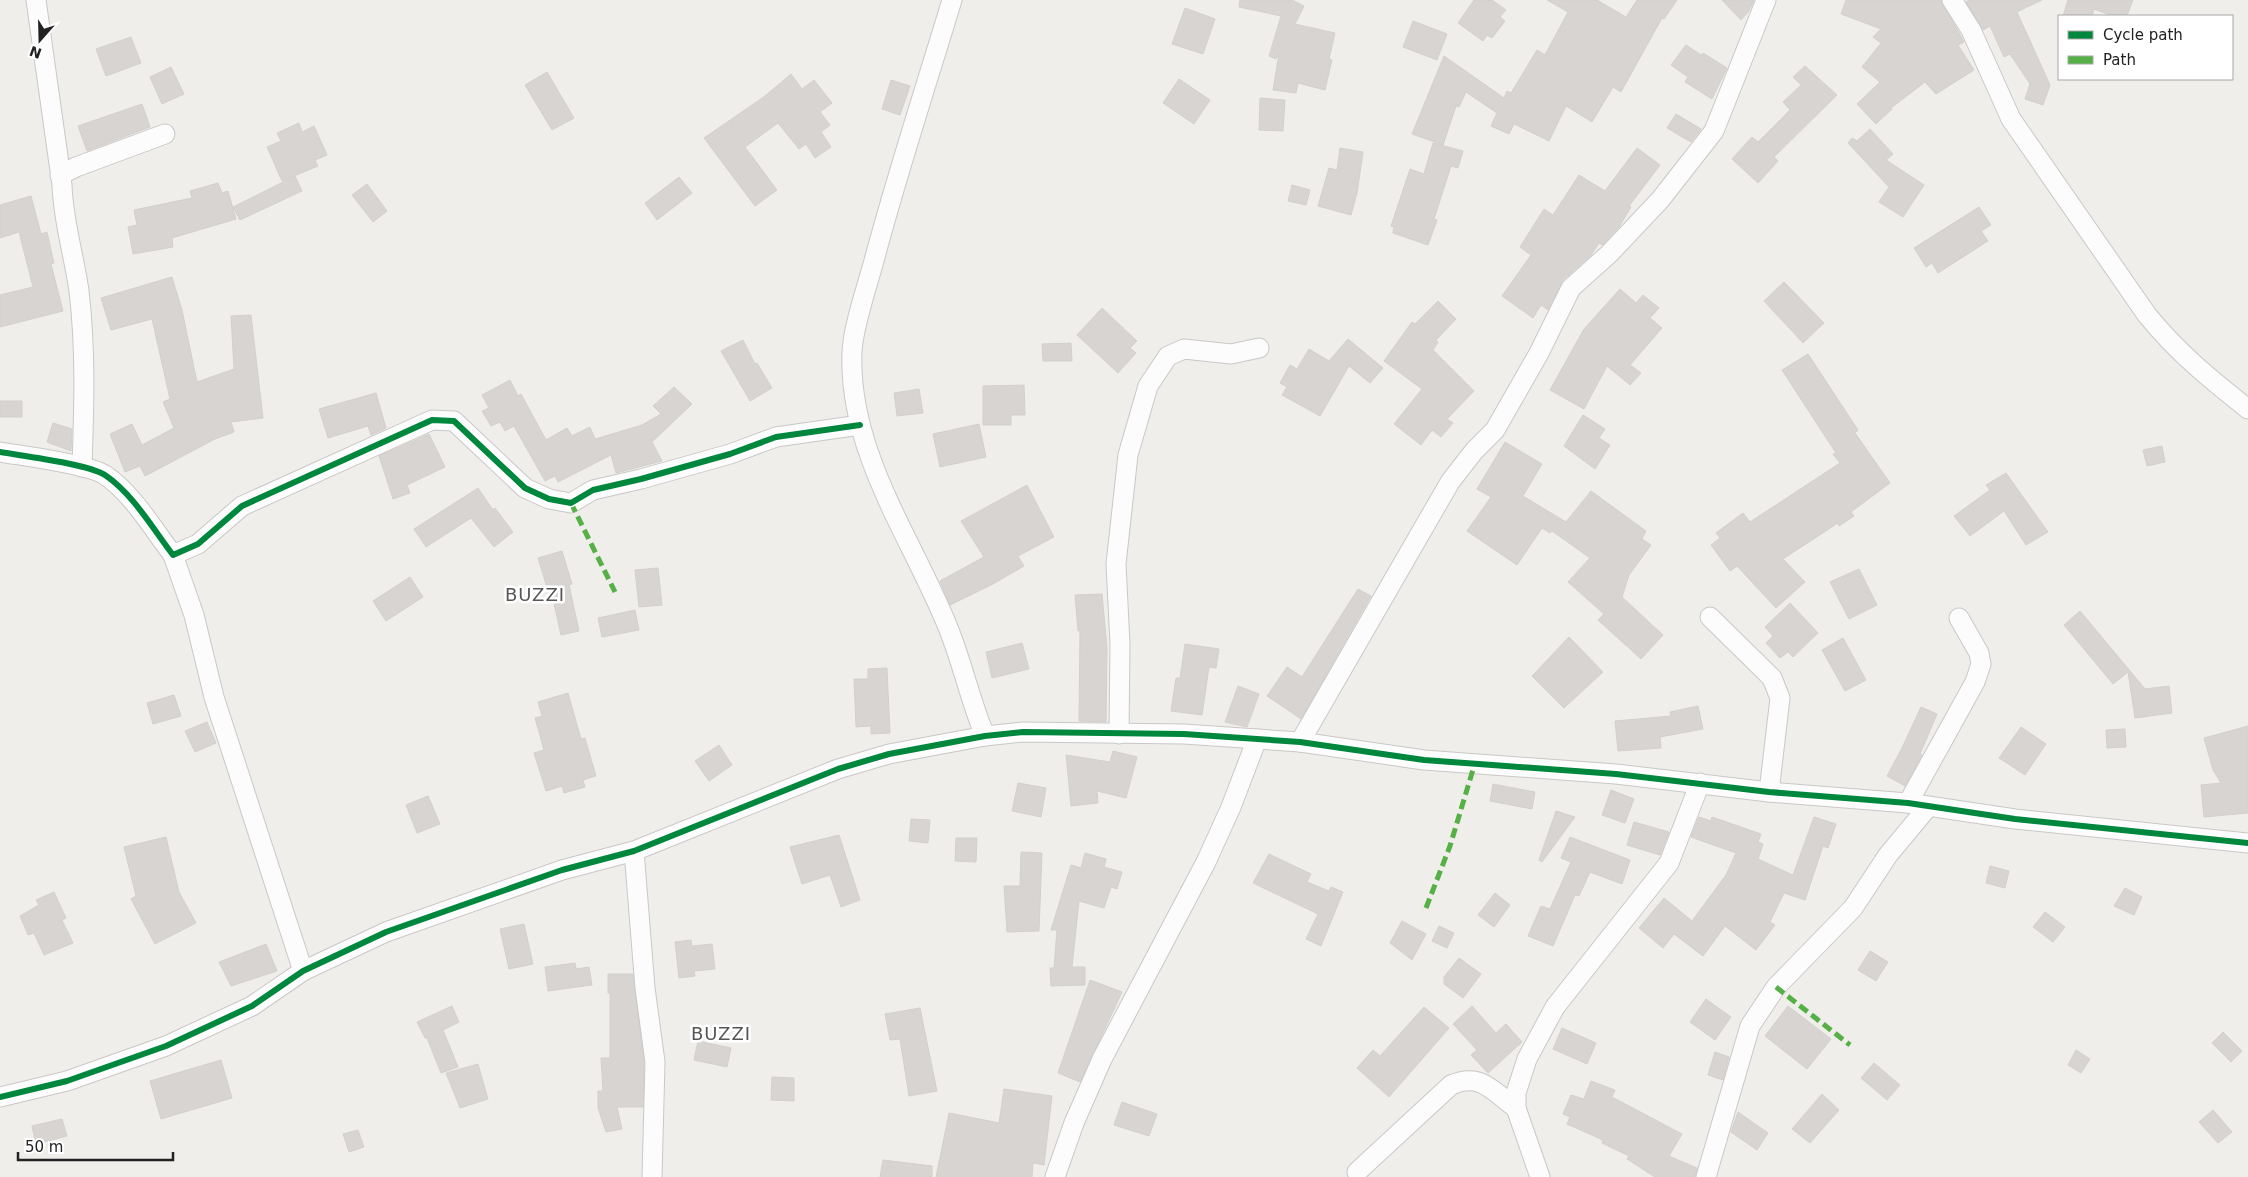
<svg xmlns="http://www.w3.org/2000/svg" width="2248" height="1177" font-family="'DejaVu Sans',sans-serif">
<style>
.building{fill:#d7d4d2;stroke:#d3d0cc}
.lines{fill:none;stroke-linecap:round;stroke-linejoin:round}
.minor-casing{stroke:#c9c8c7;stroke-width:21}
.minor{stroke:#fdfcfc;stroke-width:19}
.quiet{stroke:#55b145;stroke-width:5;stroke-dasharray:10 5;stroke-linecap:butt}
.cycleway-casing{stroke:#fff;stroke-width:9}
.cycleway{stroke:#00873e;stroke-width:6}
.labels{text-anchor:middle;stroke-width:5;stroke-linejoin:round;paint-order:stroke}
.quarter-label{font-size:18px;letter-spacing:1px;fill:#555;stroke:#fff}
</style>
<rect width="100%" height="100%" fill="#f0eeeb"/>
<g class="building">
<path d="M 1240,0 L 1292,0 L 1304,6 L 1295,24 L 1335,33 L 1329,59 L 1332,60 L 1325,90 L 1298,83 L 1296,93 L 1273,90 L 1279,54 L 1276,59 L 1269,56 L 1281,16 L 1239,7 Z"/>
<path d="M 1474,0 L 1492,0 L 1506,10 L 1500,17 L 1505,21 L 1492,38 L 1487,35 L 1483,41 L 1458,23 Z"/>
<path d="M 1547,0 L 1597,0 L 1626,17 L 1637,0 L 1677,0 L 1664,19 L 1662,18 L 1621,92 L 1613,87 L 1592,122 L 1566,106 L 1549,141 L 1514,124 L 1509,134 L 1491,126 L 1497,113 L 1466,92 L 1459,107 L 1456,106 L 1443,145 L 1412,134 L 1444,56 L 1504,98 L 1507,91 L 1511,93 L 1537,50 L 1545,55 L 1568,12 Z"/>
<path d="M 1722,0 L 1754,0 L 1749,11 L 1741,20 Z"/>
<path d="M 1846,0 L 1941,0 L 1964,42 L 1958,45 L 1974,70 L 1936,94 L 1925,82 L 1891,108 L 1892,109 L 1876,124 L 1857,104 L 1880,82 L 1862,67 L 1881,43 L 1873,37 L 1881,29 L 1841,14 Z"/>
<path d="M 1969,0 L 2042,0 L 2017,12 L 2050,85 L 2043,105 L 2025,99 L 2030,84 L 2010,54 L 2004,57 L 1990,26 L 1983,30 L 1966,2 Z"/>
<path d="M 2068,0 L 2133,0 L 2127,16 L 2113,16 L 2094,9 L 2092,16 L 2063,16 Z"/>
<path d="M 1185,8 L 1215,19 L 1203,54 L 1172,44 Z"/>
<path d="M 1413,21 L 1447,34 L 1437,60 L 1403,47 Z"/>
<path d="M 131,37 L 141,63 L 106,76 L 96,49 Z"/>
<path d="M 1686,45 L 1701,55 L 1703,53 L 1727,68 L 1712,99 L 1685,82 L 1688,77 L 1671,65 Z"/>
<path d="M 1805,66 L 1837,95 L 1774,157 L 1778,161 L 1758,183 L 1732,159 L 1752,137 L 1758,142 L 1790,110 L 1783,102 L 1801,85 L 1793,77 Z"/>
<path d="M 171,67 L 184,94 L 162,104 L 150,77 Z"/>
<path d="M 547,72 L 574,118 L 552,130 L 525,85 Z"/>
<path d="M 791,74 L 802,89 L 814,80 L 832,103 L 820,112 L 830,125 L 821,132 L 831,147 L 815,158 L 806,144 L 799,149 L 778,123 L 745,147 L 777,190 L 755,206 L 704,138 L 765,96 Z"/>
<path d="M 1179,79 L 1210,100 L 1194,124 L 1163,103 Z"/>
<path d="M 891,80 L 910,86 L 900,115 L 882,109 Z"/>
<path d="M 1260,98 L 1285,100 L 1283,131 L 1259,130 Z"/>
<path d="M 142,104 L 150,127 L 87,151 L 78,126 Z"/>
<path d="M 1676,114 L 1701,129 L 1691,142 L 1667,128 Z"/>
<path d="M 299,123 L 302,132 L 314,126 L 327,155 L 315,160 L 318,166 L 282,181 L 267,147 L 281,141 L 277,133 Z"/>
<path d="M 1870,129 L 1893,154 L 1886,160 L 1924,185 L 1903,217 L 1879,202 L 1889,187 L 1848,143 L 1852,138 L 1857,141 Z"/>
<path d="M 1433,143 L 1463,151 L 1458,168 L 1451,166 L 1434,219 L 1437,220 L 1428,245 L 1393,233 L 1394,227 L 1391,226 L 1410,169 L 1424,174 Z"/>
<path d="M 1340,148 L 1363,152 L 1357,193 L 1351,215 L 1318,206 L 1329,168 L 1337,170 Z"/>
<path d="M 1637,148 L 1660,165 L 1629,206 L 1631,207 L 1619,227 L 1602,245 L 1599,243 L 1591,255 L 1563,280 L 1548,310 L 1541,305 L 1533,318 L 1502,296 L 1531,255 L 1520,247 L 1544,209 L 1553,215 L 1579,175 L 1605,191 Z"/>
<path d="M 295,176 L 302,191 L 240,220 L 233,207 Z"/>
<path d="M 679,177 L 692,193 L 657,220 L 645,203 Z"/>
<path d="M 218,183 L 222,193 L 228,191 L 236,219 L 172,238 L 173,247 L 133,254 L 128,227 L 137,225 L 134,210 L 192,198 L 190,191 Z"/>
<path d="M 367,184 L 387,211 L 373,222 L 352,195 Z"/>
<path d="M 1292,185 L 1310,190 L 1306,205 L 1288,201 Z"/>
<path d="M 31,196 L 41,234 L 47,232 L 54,263 L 51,264 L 63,311 L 0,327 L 0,295 L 33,287 L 19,232 L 0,238 L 0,205 Z"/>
<path d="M 1979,207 L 1991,225 L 1981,231 L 1988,241 L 1938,273 L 1932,263 L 1926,267 L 1914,248 Z"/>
<path d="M 172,277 L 182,310 L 197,382 L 234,369 L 231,316 L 251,315 L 263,418 L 231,422 L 234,432 L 215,439 L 145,476 L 140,466 L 125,472 L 110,434 L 132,424 L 142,445 L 174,428 L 163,402 L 170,399 L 152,319 L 111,330 L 101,298 Z"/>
<path d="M 1784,282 L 1824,323 L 1803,343 L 1764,301 Z"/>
<path d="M 1620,289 L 1636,303 L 1643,295 L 1659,308 L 1650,318 L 1662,328 L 1630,365 L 1641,373 L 1630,385 L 1607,366 L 1584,409 L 1550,390 L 1584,329 Z"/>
<path d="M 1438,301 L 1456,319 L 1436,340 L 1438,342 L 1433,350 L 1474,391 L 1447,419 L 1453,423 L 1441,437 L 1432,430 L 1421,445 L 1394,424 L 1422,389 L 1384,361 L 1412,322 L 1415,324 Z"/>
<path d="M 1102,308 L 1137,341 L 1130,348 L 1136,353 L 1118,373 L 1077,335 Z"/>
<path d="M 1348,339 L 1383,368 L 1370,383 L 1349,366 L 1320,416 L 1282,395 L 1287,387 L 1280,383 L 1290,365 L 1297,369 L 1309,349 L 1329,361 Z"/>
<path d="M 743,340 L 755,364 L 757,363 L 772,388 L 750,401 L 721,351 Z"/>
<path d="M 1071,343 L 1072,361 L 1043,361 L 1042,344 Z"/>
<path d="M 1808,354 L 1858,430 L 1855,433 L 1890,483 L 1851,512 L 1854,516 L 1839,526 L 1838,523 L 1783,559 L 1805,582 L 1776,608 L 1737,566 L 1730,571 L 1711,545 L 1720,538 L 1716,533 L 1743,513 L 1750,522 L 1840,463 L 1833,454 L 1836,453 L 1782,370 Z"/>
<path d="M 510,380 L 518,396 L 521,394 L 546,440 L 567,428 L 572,436 L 590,427 L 595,439 L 642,425 L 661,414 L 653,406 L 674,387 L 692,404 L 652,442 L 662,461 L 616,473 L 611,455 L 558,482 L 555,476 L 545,481 L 514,426 L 505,431 L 500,422 L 491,426 L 482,411 L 489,408 L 482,395 Z"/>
<path d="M 1024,385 L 1025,415 L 1011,415 L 1011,425 L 983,425 L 983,386 Z"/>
<path d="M 919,389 L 923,413 L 897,416 L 894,393 Z"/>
<path d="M 376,393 L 386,428 L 371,435 L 368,426 L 328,438 L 319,409 Z"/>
<rect x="0" y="401" width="22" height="16"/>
<path d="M 1583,415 L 1605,429 L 1599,438 L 1610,445 L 1595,469 L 1564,446 Z"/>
<path d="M 53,423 L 72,429 L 71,451 L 47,442 Z"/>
<path d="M 979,424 L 986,457 L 940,467 L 933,434 Z"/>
<path d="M 429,434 L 445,467 L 407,485 L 410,493 L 393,499 L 379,456 Z"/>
<path d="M 1505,442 L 1542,464 L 1523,496 L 1566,522 L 1591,491 L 1646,531 L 1642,539 L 1651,545 L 1629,575 L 1622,597 L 1663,635 L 1641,659 L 1598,620 L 1604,614 L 1568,582 L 1590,558 L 1552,531 L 1550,533 L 1542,528 L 1517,565 L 1467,531 L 1491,497 L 1477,489 Z"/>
<path d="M 2162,446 L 2165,462 L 2147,466 L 2143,450 Z"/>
<path d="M 2006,473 L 2048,532 L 2026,545 L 2004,511 L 1970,536 L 1954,516 L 1990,490 L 1986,485 Z"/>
<path d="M 1027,485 L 1054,537 L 1018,556 L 1024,566 L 993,584 L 950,605 L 940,581 L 984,557 L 961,521 Z"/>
<path d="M 478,488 L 493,510 L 495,508 L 513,532 L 494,547 L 471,518 L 426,547 L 414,529 Z"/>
<path d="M 562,551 L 572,584 L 569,585 L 579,631 L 561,635 L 551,590 L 548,591 L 538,558 Z"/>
<path d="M 658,568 L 662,605 L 639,607 L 635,570 Z"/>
<path d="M 1859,569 L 1877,605 L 1849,619 L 1830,582 Z"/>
<path d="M 410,577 L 423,597 L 386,621 L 373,601 Z"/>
<path d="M 1358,589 L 1371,596 L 1301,719 L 1267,696 L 1287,667 L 1302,677 Z"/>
<path d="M 1102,594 L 1107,648 L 1106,722 L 1079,721 L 1080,631 L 1078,631 L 1075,595 Z"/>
<path d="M 1790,603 L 1818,633 L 1793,657 L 1788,652 L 1780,658 L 1766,643 L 1773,636 L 1765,627 Z"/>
<path d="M 635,610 L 639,630 L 602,637 L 598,618 Z"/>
<path d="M 2080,611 L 2145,689 L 2169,686 L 2172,713 L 2135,718 L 2128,672 L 2113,684 L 2064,625 Z"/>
<path d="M 1569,637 L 1603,672 L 1564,708 L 1532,676 Z"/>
<path d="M 1843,638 L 1866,680 L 1845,691 L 1822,650 Z"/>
<path d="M 1022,643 L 1029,669 L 992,678 L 986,652 Z"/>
<path d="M 1185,644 L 1219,649 L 1216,668 L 1209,667 L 1202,715 L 1171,711 L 1176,678 L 1180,678 Z"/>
<path d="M 887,668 L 890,733 L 871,734 L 871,726 L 856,727 L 854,679 L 868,679 L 868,669 Z"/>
<path d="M 1238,686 L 1259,694 L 1247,727 L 1225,722 Z"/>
<path d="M 568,693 L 581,739 L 585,738 L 596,776 L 583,780 L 585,787 L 564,793 L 562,786 L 546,791 L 534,753 L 544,750 L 535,718 L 542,716 L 538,702 Z"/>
<path d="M 174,695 L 181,716 L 153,724 L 147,703 Z"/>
<path d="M 1698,706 L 1703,729 L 1660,737 L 1661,748 L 1618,751 L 1615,721 L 1671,716 L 1670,712 Z"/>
<path d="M 1921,707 L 1937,714 L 1920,754 L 1922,755 L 1905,786 L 1887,776 L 1902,748 Z"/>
<path d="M 207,722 L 216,743 L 195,752 L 185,731 Z"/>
<path d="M 2248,726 L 2248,813 L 2204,817 L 2201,785 L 2221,783 L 2213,770 L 2204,738 Z"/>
<path d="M 2021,727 L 2046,744 L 2025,775 L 1999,758 Z"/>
<path d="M 2125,729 L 2126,747 L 2107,748 L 2106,730 Z"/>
<path d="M 719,745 L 732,765 L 709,781 L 695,761 Z"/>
<path d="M 1113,751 L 1137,757 L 1126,798 L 1097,791 L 1098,803 L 1071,806 L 1066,755 L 1110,762 Z"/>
<path d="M 1018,783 L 1046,788 L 1041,817 L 1012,811 Z"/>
<path d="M 1493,784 L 1535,792 L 1532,809 L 1490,801 Z"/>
<path d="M 1611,790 L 1634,799 L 1625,823 L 1602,815 Z"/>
<path d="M 428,796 L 440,824 L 417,833 L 406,805 Z"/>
<path d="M 1556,811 L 1575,817 L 1542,862 L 1539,860 Z"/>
<path d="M 1699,817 L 1711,821 L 1712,817 L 1761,834 L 1758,842 L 1763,844 L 1758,859 L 1793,875 L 1814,817 L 1836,824 L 1828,848 L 1823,846 L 1805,900 L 1784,893 L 1770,922 L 1775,925 L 1756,950 L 1725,926 L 1703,956 L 1674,934 L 1663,948 L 1639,928 L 1664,898 L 1692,921 L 1726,875 L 1736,853 L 1691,837 Z"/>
<path d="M 911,819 L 930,820 L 928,843 L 909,841 Z"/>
<path d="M 1634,822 L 1669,832 L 1660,855 L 1627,845 Z"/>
<path d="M 839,835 L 860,900 L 841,907 L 830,875 L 802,884 L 790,847 Z"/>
<path d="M 166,837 L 179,892 L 196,923 L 155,944 L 131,899 L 136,896 L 124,847 Z"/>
<path d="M 1570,837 L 1630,860 L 1622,884 L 1590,872 L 1579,896 L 1575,895 L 1553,946 L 1528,936 L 1541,906 L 1550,909 L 1571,862 L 1561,858 Z"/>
<path d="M 956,838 L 977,838 L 976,862 L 955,861 Z"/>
<path d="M 1021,852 L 1042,853 L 1039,931 L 1007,932 L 1004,886 L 1020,886 Z"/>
<path d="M 1085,853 L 1106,859 L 1104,867 L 1122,872 L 1117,889 L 1111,887 L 1104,908 L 1079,901 L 1072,967 L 1085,967 L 1085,985 L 1051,986 L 1050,968 L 1054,968 L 1057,930 L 1051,930 L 1071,865 L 1081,868 Z"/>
<path d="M 1269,854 L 1311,874 L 1307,882 L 1329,891 L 1331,887 L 1343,892 L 1321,946 L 1306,939 L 1318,914 L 1253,883 Z"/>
<path d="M 1990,866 L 2009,871 L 2005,888 L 1986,883 Z"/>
<path d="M 2125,888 L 2142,897 L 2134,915 L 2114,906 Z"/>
<path d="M 54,892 L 66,918 L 62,920 L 73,943 L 44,955 L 34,933 L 28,935 L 20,916 L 39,905 L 36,900 Z"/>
<path d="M 1495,893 L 1510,905 L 1494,927 L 1478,915 Z"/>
<path d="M 2045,912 L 2065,927 L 2053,942 L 2033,927 Z"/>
<path d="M 1402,921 L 1426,934 L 1412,960 L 1390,943 Z"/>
<path d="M 524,924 L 533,964 L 509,969 L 500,929 Z"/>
<path d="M 1439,926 L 1454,933 L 1447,948 L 1432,941 Z"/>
<path d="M 691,940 L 692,946 L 712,944 L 715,969 L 694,971 L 695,976 L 679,978 L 675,942 Z"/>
<path d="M 266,944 L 277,971 L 231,986 L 219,962 Z"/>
<path d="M 1870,951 L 1888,962 L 1876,981 L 1858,970 Z"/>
<path d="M 1459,958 L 1481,974 L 1463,998 L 1444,984 L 1444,977 Z"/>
<path d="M 575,963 L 576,969 L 589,967 L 592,985 L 548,991 L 545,967 Z"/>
<path d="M 608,974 L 633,974 L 644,1063 L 643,1107 L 617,1107 L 622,1129 L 606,1132 L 598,1108 L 598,1091 L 603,1091 L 601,1058 L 610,1058 L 610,993 L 608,993 Z"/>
<path d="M 1090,980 L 1122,992 L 1080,1082 L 1058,1073 Z"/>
<path d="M 1706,999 L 1731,1017 L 1715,1040 L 1690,1022 Z"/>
<path d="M 452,1006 L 459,1022 L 443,1030 L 458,1067 L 441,1073 L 427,1038 L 425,1038 L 417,1022 Z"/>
<path d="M 1472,1006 L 1496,1033 L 1506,1024 L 1522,1042 L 1488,1073 L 1471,1055 L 1477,1050 L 1453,1024 Z"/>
<path d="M 1788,1006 L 1831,1039 L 1807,1069 L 1765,1036 Z"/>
<path d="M 1424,1007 L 1449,1028 L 1389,1097 L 1357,1068 L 1373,1050 L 1380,1056 Z"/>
<path d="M 920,1008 L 937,1091 L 909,1096 L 900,1039 L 890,1040 L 885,1014 Z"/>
<path d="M 1562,1028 L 1596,1043 L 1587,1064 L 1553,1049 Z"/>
<path d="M 2223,1032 L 2242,1051 L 2231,1062 L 2212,1043 Z"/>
<path d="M 698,1041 L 731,1048 L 727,1067 L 694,1060 Z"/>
<path d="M 2076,1050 L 2090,1059 L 2081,1073 L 2068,1065 Z"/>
<path d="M 1715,1052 L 1729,1057 L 1723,1080 L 1708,1075 Z"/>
<path d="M 221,1060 L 232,1098 L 161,1119 L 150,1081 Z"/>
<path d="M 1874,1063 L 1900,1085 L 1887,1100 L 1861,1078 Z"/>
<path d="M 478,1064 L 488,1099 L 460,1108 L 446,1073 Z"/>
<path d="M 772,1077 L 794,1078 L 794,1101 L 771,1100 Z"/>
<path d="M 1591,1081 L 1615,1090 L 1612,1097 L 1682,1134 L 1669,1156 L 1697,1168 L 1695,1177 L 1655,1177 L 1627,1159 L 1629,1156 L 1602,1143 L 1603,1140 L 1567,1124 L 1570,1117 L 1563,1114 L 1571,1095 L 1584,1099 Z"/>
<path d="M 1004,1089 L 1052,1096 L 1044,1165 L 1033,1163 L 1032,1177 L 936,1177 L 949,1113 L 999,1123 Z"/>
<path d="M 1822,1094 L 1839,1110 L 1810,1143 L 1792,1129 Z"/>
<path d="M 1122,1102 L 1157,1114 L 1149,1136 L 1114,1125 Z"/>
<path d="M 2213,1110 L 2232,1132 L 2218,1143 L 2199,1122 Z"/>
<path d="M 1738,1112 L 1768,1133 L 1757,1150 L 1731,1132 Z"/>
<path d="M 62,1119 L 67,1136 L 36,1144 L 32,1126 Z"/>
<path d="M 358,1130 L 364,1147 L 349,1152 L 343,1134 Z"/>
<path d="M 883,1160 L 932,1166 L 932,1177 L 880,1177 Z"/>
</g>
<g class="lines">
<g class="minor-casing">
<g id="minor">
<path d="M 36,0 L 62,185 C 63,221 74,255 79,291 C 86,350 84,408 82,467"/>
<path d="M 952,0 C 926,86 898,171 875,257 C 868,284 853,326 852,352 C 848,451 911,537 947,625 C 962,661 970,700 985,736"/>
<path d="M 1952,0 L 1971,30 L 2011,119 L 2147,315 C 2178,353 2210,379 2248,409"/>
<path d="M 60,175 L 76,167 L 165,134"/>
<path d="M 0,452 C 23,456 88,464 105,475 C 133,494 153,529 173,555 L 198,544 L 242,506 L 432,420 L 454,421 L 525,488 L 549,499 L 571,503 L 593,490 L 641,479 L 730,454 L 776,437 L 860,425"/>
<path d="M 173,555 L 194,615 L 214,697 L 303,971"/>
<path d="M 1710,617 L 1772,678 L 1780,698 L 1769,792"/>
<path d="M 1119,734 L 1120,644 L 1116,564 L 1128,455 L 1148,386 L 1168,356 L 1184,349 L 1231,354 L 1259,348"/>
<path d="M 1300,742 L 1450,482 L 1474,451 L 1495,430 L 1539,353 L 1571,288 L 1609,254 L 1660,200 L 1714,131 L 1766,0"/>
<path d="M 1908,803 L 1975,682 L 1981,664 L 1979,653 L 1959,618"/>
<path d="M 634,851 L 645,988 L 655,1062 L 652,1177"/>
<path d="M 0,1097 L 67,1081 L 166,1046 L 252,1006 L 303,971 L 386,932 L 562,870 L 634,851 L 838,769 L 889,754 L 985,736 L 1023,732 L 1184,734 L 1300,742 L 1424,760 L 1616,774 L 1769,792 L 1908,803 L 2015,819 L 2248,843"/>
<path d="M 1357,1172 L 1451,1085 C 1481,1072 1492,1091 1516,1108"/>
<path d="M 1055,1177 L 1074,1123 L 1102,1059 L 1206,862 L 1231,807 L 1257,739"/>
<path d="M 1540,1177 L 1516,1108 L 1516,1093 L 1527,1059 L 1555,1007 L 1669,863 L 1700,783"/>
<path d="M 1706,1177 L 1750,1026 L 1776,987 L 1853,908 L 1888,855 L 1928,807"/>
</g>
</g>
<use href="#minor" class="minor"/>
<g class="quiet">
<path d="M 571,503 L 615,592"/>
<path d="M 1426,908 L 1450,846 L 1475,763"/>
<path d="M 1776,987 L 1850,1045"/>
</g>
<g class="cycleway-casing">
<g id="cycleway">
<path d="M 0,452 C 23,456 88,464 105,475 C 133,494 153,529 173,555 L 198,544 L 242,506 L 432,420 L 454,421 L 525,488 L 549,499 L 571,503 L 593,490 L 641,479 L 730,454 L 776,437 L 860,425"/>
<path d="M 0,1097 L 67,1081 L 166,1046 L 252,1006 L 303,971 L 386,932 L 562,870 L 634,851 L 838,769 L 889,754 L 985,736 L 1023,732 L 1184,734 L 1300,742 L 1424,760 L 1616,774 L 1769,792 L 1908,803 L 2015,819 L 2248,843"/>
</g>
</g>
<use href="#cycleway" class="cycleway"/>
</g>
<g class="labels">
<g class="quarter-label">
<text x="535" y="601">BUZZI</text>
<text x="721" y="1040">BUZZI</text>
</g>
</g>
<rect x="2058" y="15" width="175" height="65" fill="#ffffff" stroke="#a7a7a7"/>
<rect x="2068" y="31" width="25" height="8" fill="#00873e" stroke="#a7a7a7"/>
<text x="2103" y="40" font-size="15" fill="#222222">Cycle path</text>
<rect x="2068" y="56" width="25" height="8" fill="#55b145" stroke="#a7a7a7"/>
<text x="2103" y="65" font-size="15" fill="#222222">Path</text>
<g transform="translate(40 40) rotate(200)" stroke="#ffffff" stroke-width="4" paint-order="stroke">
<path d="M0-4L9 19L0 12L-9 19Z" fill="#222222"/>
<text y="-8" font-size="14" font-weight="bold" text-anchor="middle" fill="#222222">N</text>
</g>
<path d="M18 1152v8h155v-8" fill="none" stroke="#222222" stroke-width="2.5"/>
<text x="25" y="1152" font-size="15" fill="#222222" stroke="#ffffff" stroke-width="4" paint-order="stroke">50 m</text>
</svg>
